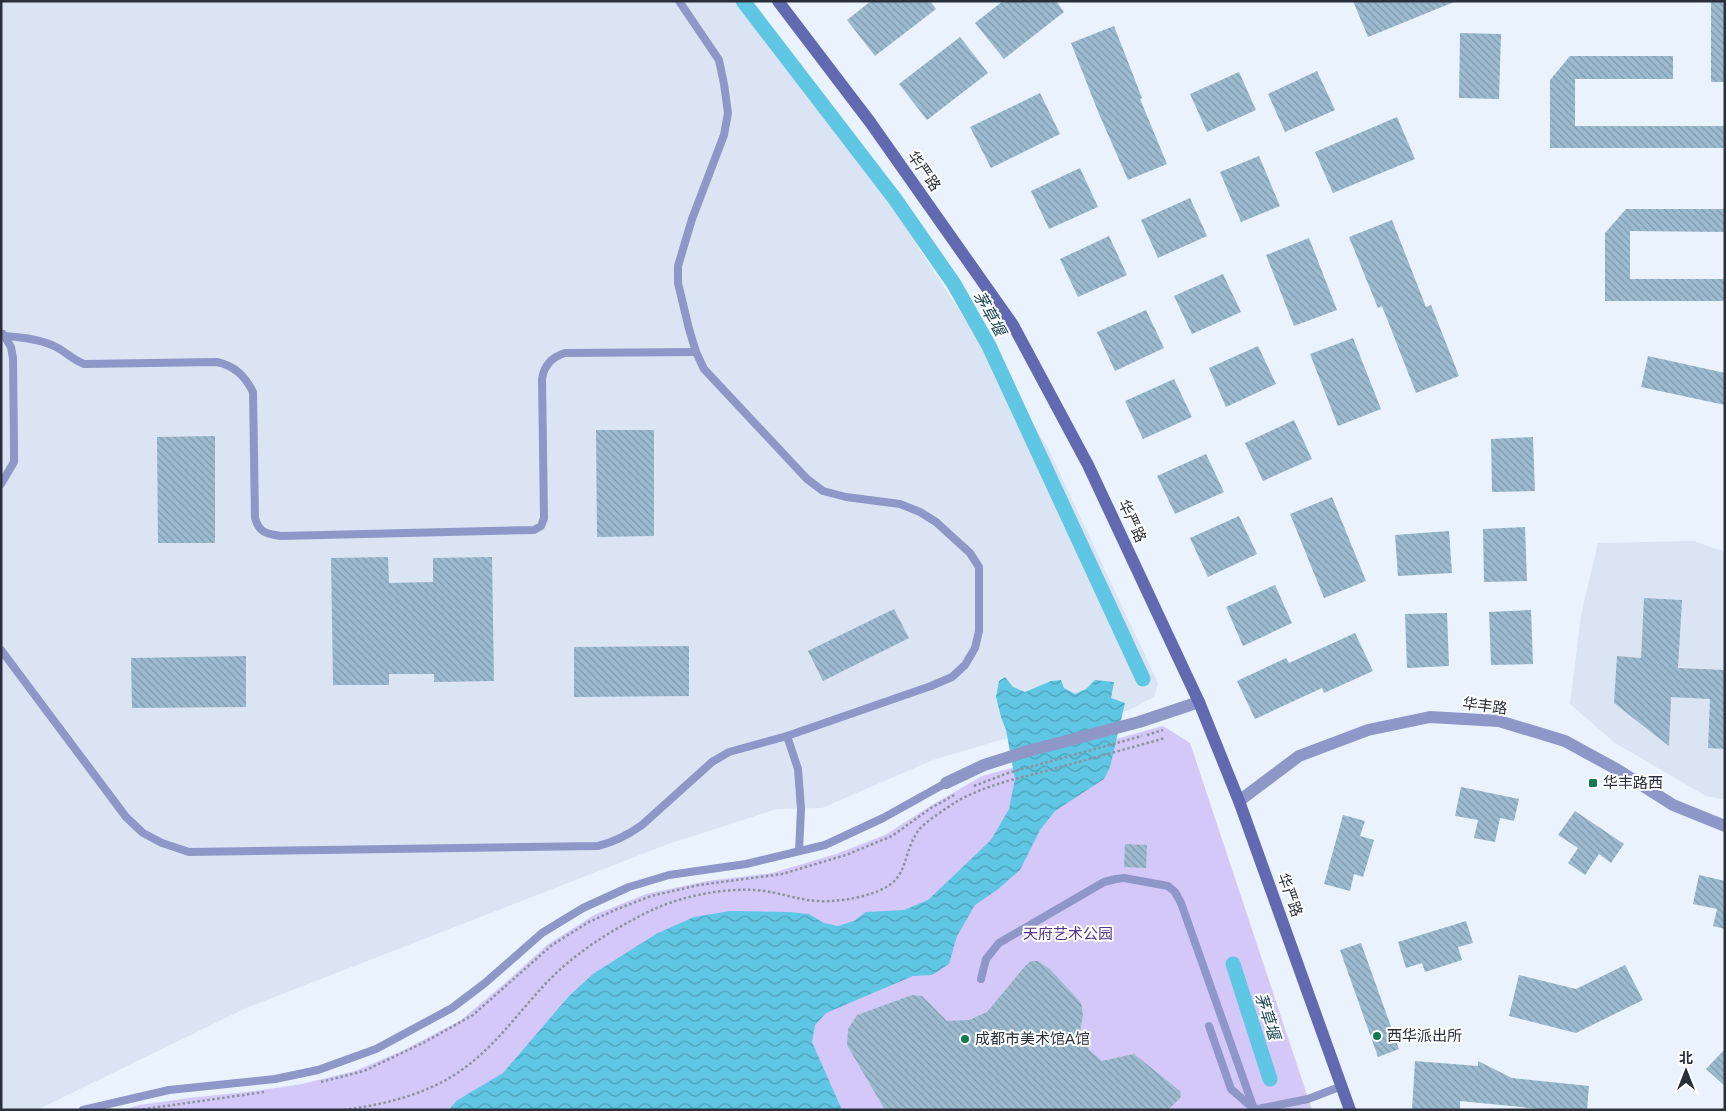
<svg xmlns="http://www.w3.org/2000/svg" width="1726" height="1111" font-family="Helvetica,'Noto Sans SC',sans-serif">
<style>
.built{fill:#dbe4f2}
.park{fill:#d4c8f9}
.water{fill:url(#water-waves)}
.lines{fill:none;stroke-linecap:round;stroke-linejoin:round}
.canal{stroke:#5fc6e3;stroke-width:15}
.building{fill:url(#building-back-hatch)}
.path{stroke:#8b929e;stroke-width:2.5;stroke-dasharray:2.5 2.5;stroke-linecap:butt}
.lane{stroke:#8e97c8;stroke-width:8}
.street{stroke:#8e97c8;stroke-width:12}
.secondary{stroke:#6169b1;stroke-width:12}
.poi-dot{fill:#117a53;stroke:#fff;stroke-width:2}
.labels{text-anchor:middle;stroke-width:4;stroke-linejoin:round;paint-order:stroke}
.street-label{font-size:15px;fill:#29303b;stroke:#fff}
.poi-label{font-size:15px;fill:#29303b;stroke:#fff;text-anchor:start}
.park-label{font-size:15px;fill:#523588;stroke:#fff}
.water-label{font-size:16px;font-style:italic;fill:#1a4754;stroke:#fff}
</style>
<defs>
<pattern id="water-waves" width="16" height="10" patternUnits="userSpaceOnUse" patternTransform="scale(1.25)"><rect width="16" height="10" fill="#5fc6e3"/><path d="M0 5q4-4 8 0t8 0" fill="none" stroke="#4ea1b9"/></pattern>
<pattern id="building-back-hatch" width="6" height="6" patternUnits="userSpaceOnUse" patternTransform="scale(1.25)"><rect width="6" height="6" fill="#9dbbd0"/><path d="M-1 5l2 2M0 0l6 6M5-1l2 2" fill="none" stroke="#8098aa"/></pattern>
</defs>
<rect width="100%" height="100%" fill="#eaf2fe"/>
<g class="built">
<path d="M 1,1 L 735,1 L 893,208 L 1048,448 L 1158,683 L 1154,697 L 1129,710 L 1085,724 L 1014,736 L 933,760 L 822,808 L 777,809 L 668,844 L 246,1008 L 37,1110 L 1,1110 Z"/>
<path d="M 1694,541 L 1725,552 L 1725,800 L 1706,796 L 1615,743 L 1570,704 L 1581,615 L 1598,543 Z"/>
</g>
<path class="park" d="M 1163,726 L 1190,743 L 1312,1110 L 123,1110 L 139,1105 L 189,1098 L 255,1091 L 302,1084 L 355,1071 L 404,1050 L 461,1020 L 505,983 L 547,945 L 594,915 L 646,894 L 707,881 L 772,873 L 836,854 L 885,835 L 932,805 L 982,776 Z"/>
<path class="water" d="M 1005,677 L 1013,687 L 1025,692 L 1051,681 L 1061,680 L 1064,688 L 1075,694 L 1086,689 L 1095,680 L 1114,682 L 1111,698 L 1125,703 L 1110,767 L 1104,779 L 1055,811 L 1040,830 L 1020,870 L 997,890 L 975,905 L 957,936 L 949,964 L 932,975 L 913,976 L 826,1013 L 815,1025 L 812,1042 L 842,1110 L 449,1110 L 456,1101 L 503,1073 L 569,996 L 593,974 L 656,934 L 694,917 L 730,911 L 789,912 L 809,914 L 824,923 L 838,926 L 854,921 L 866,912 L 904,910 L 928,900 L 991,840 L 1009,809 L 1015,779 L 1006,730 L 1001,717 L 996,697 L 999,681 Z"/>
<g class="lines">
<g class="canal">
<path d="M 743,1 L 895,199 L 954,284 L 989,346 L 1143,679"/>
<path d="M 1233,964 L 1270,1079"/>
</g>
</g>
<g class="building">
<path d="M 871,1 L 930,1 L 936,9 L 875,56 L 847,20 Z"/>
<path d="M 1003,1 L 1056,1 L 1064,12 L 1004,59 L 975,23 Z"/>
<path d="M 1353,1 L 1454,1 L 1454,2 L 1368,37 Z"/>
<rect x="1711" y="1" width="14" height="81"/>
<path d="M 1114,26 L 1142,98 L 1140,99 L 1167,164 L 1128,180 L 1099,114 L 1071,43 Z"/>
<path d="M 1460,33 L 1501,34 L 1499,99 L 1459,98 Z"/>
<path d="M 960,37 L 988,73 L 927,120 L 899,84 Z"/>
<path d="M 1570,56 L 1673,56 L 1673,79 L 1575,79 L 1575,126 L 1725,126 L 1725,148 L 1550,148 L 1550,80 Z"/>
<path d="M 1317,71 L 1335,110 L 1285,132 L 1268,94 Z"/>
<path d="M 1239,72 L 1256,110 L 1207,132 L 1190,94 Z"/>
<path d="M 1040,93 L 1060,134 L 991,168 L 970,127 Z"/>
<path d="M 1397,117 L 1415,159 L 1333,193 L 1315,152 Z"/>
<path d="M 1259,156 L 1280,206 L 1241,222 L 1220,172 Z"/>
<path d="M 1080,168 L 1098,207 L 1049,229 L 1031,191 Z"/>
<path d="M 1190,198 L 1207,236 L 1158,258 L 1141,220 Z"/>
<path d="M 1626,209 L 1725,209 L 1725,232 L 1630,231 L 1630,279 L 1725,279 L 1725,301 L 1605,301 L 1605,233 Z"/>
<path d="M 1392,220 L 1426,307 L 1431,305 L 1459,376 L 1416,393 L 1382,306 L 1378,308 L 1349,237 Z"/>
<path d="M 1109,236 L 1127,275 L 1078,297 L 1060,259 Z"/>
<path d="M 1309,238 L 1337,310 L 1294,326 L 1266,255 Z"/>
<path d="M 1223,274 L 1241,312 L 1192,334 L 1174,296 Z"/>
<path d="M 1146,310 L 1164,348 L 1115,371 L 1097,332 Z"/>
<path d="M 1353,338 L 1381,409 L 1338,426 L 1310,354 Z"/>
<path d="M 1258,346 L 1276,384 L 1226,407 L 1209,368 Z"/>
<path d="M 1648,356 L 1725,373 L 1725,405 L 1641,387 Z"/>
<path d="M 1174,379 L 1192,417 L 1143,439 L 1125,401 Z"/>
<path d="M 1294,420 L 1312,459 L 1263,481 L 1245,443 Z"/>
<path d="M 596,430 L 654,430 L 654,536 L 597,537 Z"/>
<path d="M 215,436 L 215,543 L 158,543 L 157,437 Z"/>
<path d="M 1533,437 L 1535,491 L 1492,492 L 1491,439 Z"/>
<path d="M 1206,454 L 1224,492 L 1175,514 L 1157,476 Z"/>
<path d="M 1332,497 L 1366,581 L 1324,598 L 1290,514 Z"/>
<path d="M 1239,516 L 1257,554 L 1208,577 L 1190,538 Z"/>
<path d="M 1525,527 L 1527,581 L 1484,582 L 1483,529 Z"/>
<path d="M 1449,531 L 1452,573 L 1398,576 L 1395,535 Z"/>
<path d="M 388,557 L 389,583 L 433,582 L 433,558 L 492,557 L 494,681 L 434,682 L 434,674 L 389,674 L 389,685 L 333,685 L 331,558 Z"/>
<path d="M 1275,585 L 1292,623 L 1243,646 L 1226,607 Z"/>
<path d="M 1644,598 L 1682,600 L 1678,668 L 1725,670 L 1725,749 L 1708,748 L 1710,699 L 1671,697 L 1669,746 L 1614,703 L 1617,656 L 1641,658 Z"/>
<path d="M 894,609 L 909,638 L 823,681 L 808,651 Z"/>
<path d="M 1531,610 L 1533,664 L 1491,665 L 1489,612 Z"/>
<path d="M 1447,613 L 1449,666 L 1407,668 L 1405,614 Z"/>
<path d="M 1355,633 L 1373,671 L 1324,693 L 1322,688 L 1255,719 L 1237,681 L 1286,658 L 1289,663 Z"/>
<path d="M 689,646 L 689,696 L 574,697 L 574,647 Z"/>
<path d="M 246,656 L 246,707 L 132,708 L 131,658 Z"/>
<path d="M 1461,787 L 1519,799 L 1514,821 L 1500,818 L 1495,842 L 1474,838 L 1478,820 L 1455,816 Z"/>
<path d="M 1575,811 L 1624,844 L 1611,863 L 1599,854 L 1585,875 L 1568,863 L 1578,848 L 1558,835 Z"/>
<path d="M 1343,815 L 1365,821 L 1360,836 L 1374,840 L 1363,877 L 1354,874 L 1350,891 L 1324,884 Z"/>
<path d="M 1125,844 L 1147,845 L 1146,868 L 1124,867 Z"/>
<path d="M 1699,875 L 1725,881 L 1725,929 L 1713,926 L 1717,909 L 1693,904 Z"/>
<path d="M 1466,921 L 1473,943 L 1458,947 L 1462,960 L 1425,972 L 1422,963 L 1406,968 L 1398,942 Z"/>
<path d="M 1361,943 L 1399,1049 L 1378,1057 L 1340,950 Z"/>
<path d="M 1031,961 L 1038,961 L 1050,969 L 1081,1003 L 1083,1014 L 1080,1032 L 1089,1050 L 1102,1061 L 1134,1054 L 1180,1091 L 1181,1097 L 1168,1110 L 885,1110 L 847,1045 L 848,1029 L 857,1015 L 912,995 L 922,996 L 947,1021 L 969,1020 L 987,1012 L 1026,965 Z"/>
<path d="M 1625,965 L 1643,1000 L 1576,1033 L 1509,1016 L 1519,975 L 1576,989 Z"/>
<path d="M 1725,1049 L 1725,1086 L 1706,1069 Z"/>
<path d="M 1415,1061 L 1478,1066 L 1478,1061 L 1512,1078 L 1589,1086 L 1587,1110 L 1550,1110 L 1460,1101 L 1460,1110 L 1412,1110 Z"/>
</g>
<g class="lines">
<g class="path">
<path d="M 1147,735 L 1163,730"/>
<path d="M 974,786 L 1008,773 L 1142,736"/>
<path d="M 321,1082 L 364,1071 L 425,1042 L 473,1015 L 552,945 L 589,922 L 615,910 L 651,896 L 699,885 L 782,874 L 846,855 L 892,836 L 931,808 L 956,794"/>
<path d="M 138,1110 L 264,1092"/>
<path d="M 344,1110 C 379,1105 412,1098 444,1081 C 489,1057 516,1014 550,979 C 576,953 607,933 640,916 C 673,898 717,888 755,890 C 773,891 790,897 807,900 C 828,903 853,900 873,893 C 911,880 900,858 918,831 C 922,824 948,807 956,802 C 983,786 1015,779 1046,771 C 1086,760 1126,749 1165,738"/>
</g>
<g class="lane">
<path d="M 4,336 C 21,337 41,339 56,347 C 66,352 73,360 84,364 L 217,362 C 235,366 245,376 253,392 L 255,518 C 259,533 267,534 281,536 L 534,530 L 541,526 L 544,518 L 542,379 C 544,365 552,357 565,353 L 696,352"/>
<path d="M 1,484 L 14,462 L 14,449 L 13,358 L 11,347 L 3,334"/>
<path d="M 1,650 L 126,817 L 143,833 L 162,843 L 189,852 L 598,846 C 614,842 628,835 642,825 L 712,762 L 729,752 L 787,736 L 931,686 L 952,677 L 965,665 L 975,648 L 979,631 L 979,567 L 970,553 L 936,522 L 920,512 L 900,504 L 846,497 L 823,491 L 807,479 L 704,369 L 696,352 L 689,329 L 678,283 L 678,266 L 692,219 L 724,135 L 728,113 L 724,84 L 719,60 L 679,1"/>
<path d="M 787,736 L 798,769 L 801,809 L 799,851"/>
<path d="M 981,979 L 986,959 L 999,943 L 1104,882 L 1116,879 L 1124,878 L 1168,886 L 1175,892 L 1181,903 L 1254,1109 L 1231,1089 L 1209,1026"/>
<path d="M 83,1110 L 169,1090 L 275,1079 L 318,1070 L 376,1049 L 452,1008 L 485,983 L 542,933 L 583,908 L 629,887 L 669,875 L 746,864 L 825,845 L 883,818 L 946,783"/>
<path d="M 1253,1110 L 1308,1099 L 1342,1086"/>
</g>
<g class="street">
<path d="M 946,783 L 984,765 L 1028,751 L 1139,722 L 1199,702"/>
<path d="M 1239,801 L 1299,756 L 1368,730 L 1430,717 L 1499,721 L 1565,741 L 1618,770 L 1673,805 L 1725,826"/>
</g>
<path class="secondary" d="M 778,1 L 870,122 L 1013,325 L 1088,465 L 1199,702 L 1239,801 L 1350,1110"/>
</g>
<g class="poi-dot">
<rect x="1588" y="778" width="10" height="10" rx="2.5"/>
<circle cx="1377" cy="1036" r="5"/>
<circle cx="965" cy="1039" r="5"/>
</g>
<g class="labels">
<g class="street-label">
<text transform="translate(924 171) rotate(55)" y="5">华严路</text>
<text transform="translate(1132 521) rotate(65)" y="5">华严路</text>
<text transform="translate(1485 706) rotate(7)" y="5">华丰路</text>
<text transform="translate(1290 895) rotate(70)" y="5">华严路</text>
</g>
<g class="poi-label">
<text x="1603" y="788">华丰路西</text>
<text x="1387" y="1041">西华派出所</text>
<text x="975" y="1044">成都市美术馆A馆</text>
</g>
<g class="park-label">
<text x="1068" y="939">天府艺术公园</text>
</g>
<g class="water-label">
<text transform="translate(990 313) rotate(61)" y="6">茅草堰</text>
<text transform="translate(1268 1016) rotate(72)" y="6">茅草堰</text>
</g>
</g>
<rect width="1726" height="1111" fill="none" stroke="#29303b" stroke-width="5"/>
<g transform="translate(1686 1071)" stroke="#ffffff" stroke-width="4" paint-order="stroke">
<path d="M0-4L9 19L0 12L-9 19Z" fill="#29303b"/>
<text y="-8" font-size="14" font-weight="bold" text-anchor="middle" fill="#29303b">北</text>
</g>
</svg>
